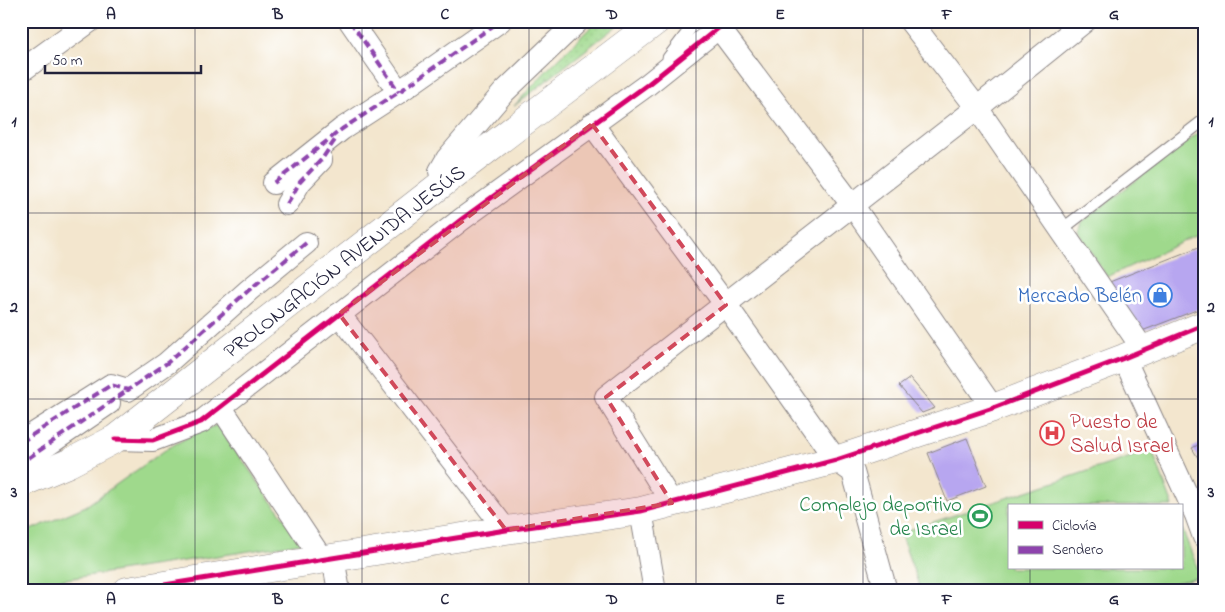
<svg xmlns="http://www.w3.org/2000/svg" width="1225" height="612" font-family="'Indie Flower',sans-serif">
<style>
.grass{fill:url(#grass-dots);stroke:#607e64}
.park{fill:#9fd98c;stroke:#607e64}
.building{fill:#b7a6f0}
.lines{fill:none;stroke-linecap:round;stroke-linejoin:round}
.service-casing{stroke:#8a8484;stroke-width:13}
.minor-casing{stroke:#8a8484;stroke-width:24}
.tertiary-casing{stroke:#8a8484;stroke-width:29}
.primary-casing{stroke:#8a8484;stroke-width:29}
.service{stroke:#fff;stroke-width:11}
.minor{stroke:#fff;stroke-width:22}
.tertiary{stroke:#fff;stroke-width:28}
.primary{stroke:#fff;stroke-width:28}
.quiet{stroke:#8e44ad;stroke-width:4;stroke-dasharray:8 4;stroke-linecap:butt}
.cycleway-casing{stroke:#fff;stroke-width:8}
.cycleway{stroke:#d6006c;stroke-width:5}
.marked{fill:#d1495b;fill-opacity:0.2;stroke:#d1495b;stroke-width:4;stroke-dasharray:10 6;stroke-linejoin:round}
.grid{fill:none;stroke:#22223b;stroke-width:1;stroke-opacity:0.55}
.labels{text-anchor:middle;stroke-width:5;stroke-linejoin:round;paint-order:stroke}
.street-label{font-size:21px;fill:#22223b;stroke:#fff}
.shop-label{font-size:21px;fill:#366cbe;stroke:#fff;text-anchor:end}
.health-label{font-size:21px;fill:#be3a42;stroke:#fff;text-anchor:start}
.leisure-label{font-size:21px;fill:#27864d;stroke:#fff;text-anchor:end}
.neatline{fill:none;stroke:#22223b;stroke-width:2}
.grid-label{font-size:16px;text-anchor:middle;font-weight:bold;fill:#22223b}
</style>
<defs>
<pattern id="grass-dots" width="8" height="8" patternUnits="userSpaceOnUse" patternTransform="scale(1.25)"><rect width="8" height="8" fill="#9fd98c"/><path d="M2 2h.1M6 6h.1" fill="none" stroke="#89ba7a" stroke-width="1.8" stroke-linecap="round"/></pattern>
</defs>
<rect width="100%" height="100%" fill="#fff"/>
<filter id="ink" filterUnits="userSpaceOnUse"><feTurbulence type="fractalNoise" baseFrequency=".02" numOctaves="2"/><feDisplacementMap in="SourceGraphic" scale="10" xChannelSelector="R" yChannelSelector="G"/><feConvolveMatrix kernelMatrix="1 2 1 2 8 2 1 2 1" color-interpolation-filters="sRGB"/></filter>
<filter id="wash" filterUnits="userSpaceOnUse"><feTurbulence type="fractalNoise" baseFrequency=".0096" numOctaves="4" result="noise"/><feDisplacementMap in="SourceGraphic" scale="20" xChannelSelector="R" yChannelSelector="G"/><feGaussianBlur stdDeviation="1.12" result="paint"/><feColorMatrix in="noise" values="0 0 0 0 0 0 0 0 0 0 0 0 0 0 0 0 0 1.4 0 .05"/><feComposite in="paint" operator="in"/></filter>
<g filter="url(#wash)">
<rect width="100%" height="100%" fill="#f3e6ce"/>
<path class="grass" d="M 597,21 L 623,21 L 514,106 L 548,69 Z"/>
<g class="park">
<path d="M 1204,129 L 1204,232 L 1107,277 L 1078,231 L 1081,222 Z"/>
<path d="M 217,425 L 302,543 L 27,585 L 21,552 L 21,534 L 86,506 L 168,448 L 196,433 Z"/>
<path d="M 1152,450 L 1173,506 L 1009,506 L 1009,568 L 1181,568 L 1181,526 L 1201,577 L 1137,591 L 921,591 L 900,533 Z"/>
</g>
<g id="blocks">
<g class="building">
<path d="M 1204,245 L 1204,307 L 1142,331 L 1107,283 Z"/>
<path d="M 910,378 L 935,408 L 922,413 L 899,386 Z"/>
<path d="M 967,438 L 986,486 L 947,501 L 928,453 Z"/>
<path d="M 1204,442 L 1204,468 L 1192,448 Z"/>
</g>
</g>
</g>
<g filter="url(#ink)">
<use href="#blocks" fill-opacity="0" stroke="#8a8484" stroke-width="1"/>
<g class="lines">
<g class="service-casing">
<g id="service">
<path d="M 668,58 L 696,21"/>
<path d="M 1061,230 L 1204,120"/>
</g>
</g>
<g class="minor-casing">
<g id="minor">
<path d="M 350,21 L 399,92"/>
<path d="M 910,21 L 977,108 L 1143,349"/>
<path d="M 719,28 L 853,206 L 993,408"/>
<path d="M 21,71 L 90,21"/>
<path d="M 592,124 L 726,305 L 836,460 L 853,472 L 886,591"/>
<path d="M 274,183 L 342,129 L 399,92 L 500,21"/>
<path d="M 443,183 L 440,171 L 447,159 L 504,92 L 578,21"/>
<path d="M 287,204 L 300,182 L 321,160"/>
<path d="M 339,314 L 506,530"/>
<path d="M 1124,358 L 1196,515 L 1204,537"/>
<path d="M 220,406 L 323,561"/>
<path d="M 115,439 L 153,440 L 201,422 L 462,219 L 647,85 L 727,21"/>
<path d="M 21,442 L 111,385 L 128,390 L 167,363 L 249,290 L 306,243"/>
<path d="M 21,467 L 24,461 L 109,403"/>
<path d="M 672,503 L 606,397 L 977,108 L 1085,21"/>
<path d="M 641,511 L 655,591"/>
<path d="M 333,558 L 339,591"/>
</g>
</g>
<g class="tertiary-casing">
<path id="tertiary" d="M 127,591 L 506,530 L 641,511 L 836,460 L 993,408 L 1124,358 L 1204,325"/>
</g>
<g class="primary-casing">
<path id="primary" d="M 21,483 L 69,463 L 115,439 L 443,183 L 656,21"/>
</g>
<use href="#service" class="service"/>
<use href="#minor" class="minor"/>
<use href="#tertiary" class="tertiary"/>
<use href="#primary" class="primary"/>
<g class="quiet">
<path d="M 350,21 L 399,92"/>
<path d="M 274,183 L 342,129 L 399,92 L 500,21"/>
<path d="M 287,204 L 300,182 L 322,159 L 337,137"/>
<path d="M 21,442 L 111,385 L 128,390 L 167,363 L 249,290 L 306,243"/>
<path d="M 21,467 L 24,461 L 128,390"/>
</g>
<g class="cycleway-casing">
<g id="cycleway">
<path d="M 115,439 L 153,440 L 201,422 L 462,219 L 647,85 L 727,21"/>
<path d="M 127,591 L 506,530 L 641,511 L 836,460 L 993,408 L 1124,358 L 1204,325"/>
</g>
</g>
<use href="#cycleway" class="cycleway"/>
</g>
</g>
<path class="marked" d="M 592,124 L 726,305 L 606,397 L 672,503 L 506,530 L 339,314 Z"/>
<path class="grid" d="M 195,21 L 195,591M 362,21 L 362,591M 529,21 L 529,591M 696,21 L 696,591M 863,21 L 863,591M 1030,21 L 1030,506M 21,213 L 1204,213M 21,399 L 1204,399M 1030,568 L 1030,591"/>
<defs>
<g id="shop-ring" transform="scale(1.25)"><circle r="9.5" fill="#fff" stroke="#3f7fe0" stroke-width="1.5"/><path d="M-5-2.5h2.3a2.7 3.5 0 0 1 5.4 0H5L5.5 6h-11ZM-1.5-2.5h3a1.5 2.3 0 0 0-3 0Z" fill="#3f7fe0"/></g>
<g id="hospital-ring" transform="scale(1.25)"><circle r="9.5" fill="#fff" stroke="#e0444e" stroke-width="1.5"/><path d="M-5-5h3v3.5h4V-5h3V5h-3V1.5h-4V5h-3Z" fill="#e0444e"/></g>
<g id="stadium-ring" transform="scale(1.25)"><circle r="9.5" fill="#fff" stroke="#2e9e5b" stroke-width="1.5"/><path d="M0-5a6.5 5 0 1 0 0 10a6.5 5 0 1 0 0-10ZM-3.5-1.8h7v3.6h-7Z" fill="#2e9e5b"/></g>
</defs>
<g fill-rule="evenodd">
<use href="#shop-ring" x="1160" y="295"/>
<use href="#hospital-ring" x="1052" y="433"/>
<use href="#stadium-ring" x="980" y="516"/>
</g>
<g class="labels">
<g class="street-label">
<text transform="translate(344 261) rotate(-38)" y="7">PROLONGACIÓN AVENIDA JESÚS</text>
</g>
<g class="shop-label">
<text x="1142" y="302">Mercado Belén</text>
</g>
<g class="health-label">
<text x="1070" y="428">Puesto de<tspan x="1070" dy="24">Salud Israel</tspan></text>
</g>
<g class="leisure-label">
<text x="962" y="511">Complejo deportivo<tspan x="962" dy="24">de Israel</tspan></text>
</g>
</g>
<rect width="1225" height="612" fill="none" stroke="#fff" stroke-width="55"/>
<rect x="1008" y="504" width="175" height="65" fill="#ffffff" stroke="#a7a7b1"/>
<rect x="1018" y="521" width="25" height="8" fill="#d6006c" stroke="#a7a7b1"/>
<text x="1052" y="530" font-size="15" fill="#22223b">Ciclovía</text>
<rect x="1018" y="546" width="25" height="8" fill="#8e44ad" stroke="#a7a7b1"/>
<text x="1052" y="554" font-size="15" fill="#22223b">Sendero</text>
<path d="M45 65v8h156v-8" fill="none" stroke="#22223b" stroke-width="2.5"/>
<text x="52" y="65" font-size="15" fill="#22223b" stroke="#ffffff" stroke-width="4" paint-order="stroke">50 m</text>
<rect x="28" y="28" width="1170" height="556" class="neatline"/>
<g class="grid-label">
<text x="111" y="19">A</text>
<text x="278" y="19">B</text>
<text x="445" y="19">C</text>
<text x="612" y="19">D</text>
<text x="780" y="19">E</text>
<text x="947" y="19">F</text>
<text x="1114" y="19">G</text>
<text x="14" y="126">1</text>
<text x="1211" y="126">1</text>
<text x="14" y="312">2</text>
<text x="1211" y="312">2</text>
<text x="14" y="497">3</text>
<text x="1211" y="497">3</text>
<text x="111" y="604">A</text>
<text x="278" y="604">B</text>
<text x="445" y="604">C</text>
<text x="612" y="604">D</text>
<text x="780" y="604">E</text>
<text x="947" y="604">F</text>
<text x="1114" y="604">G</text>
</g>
</svg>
